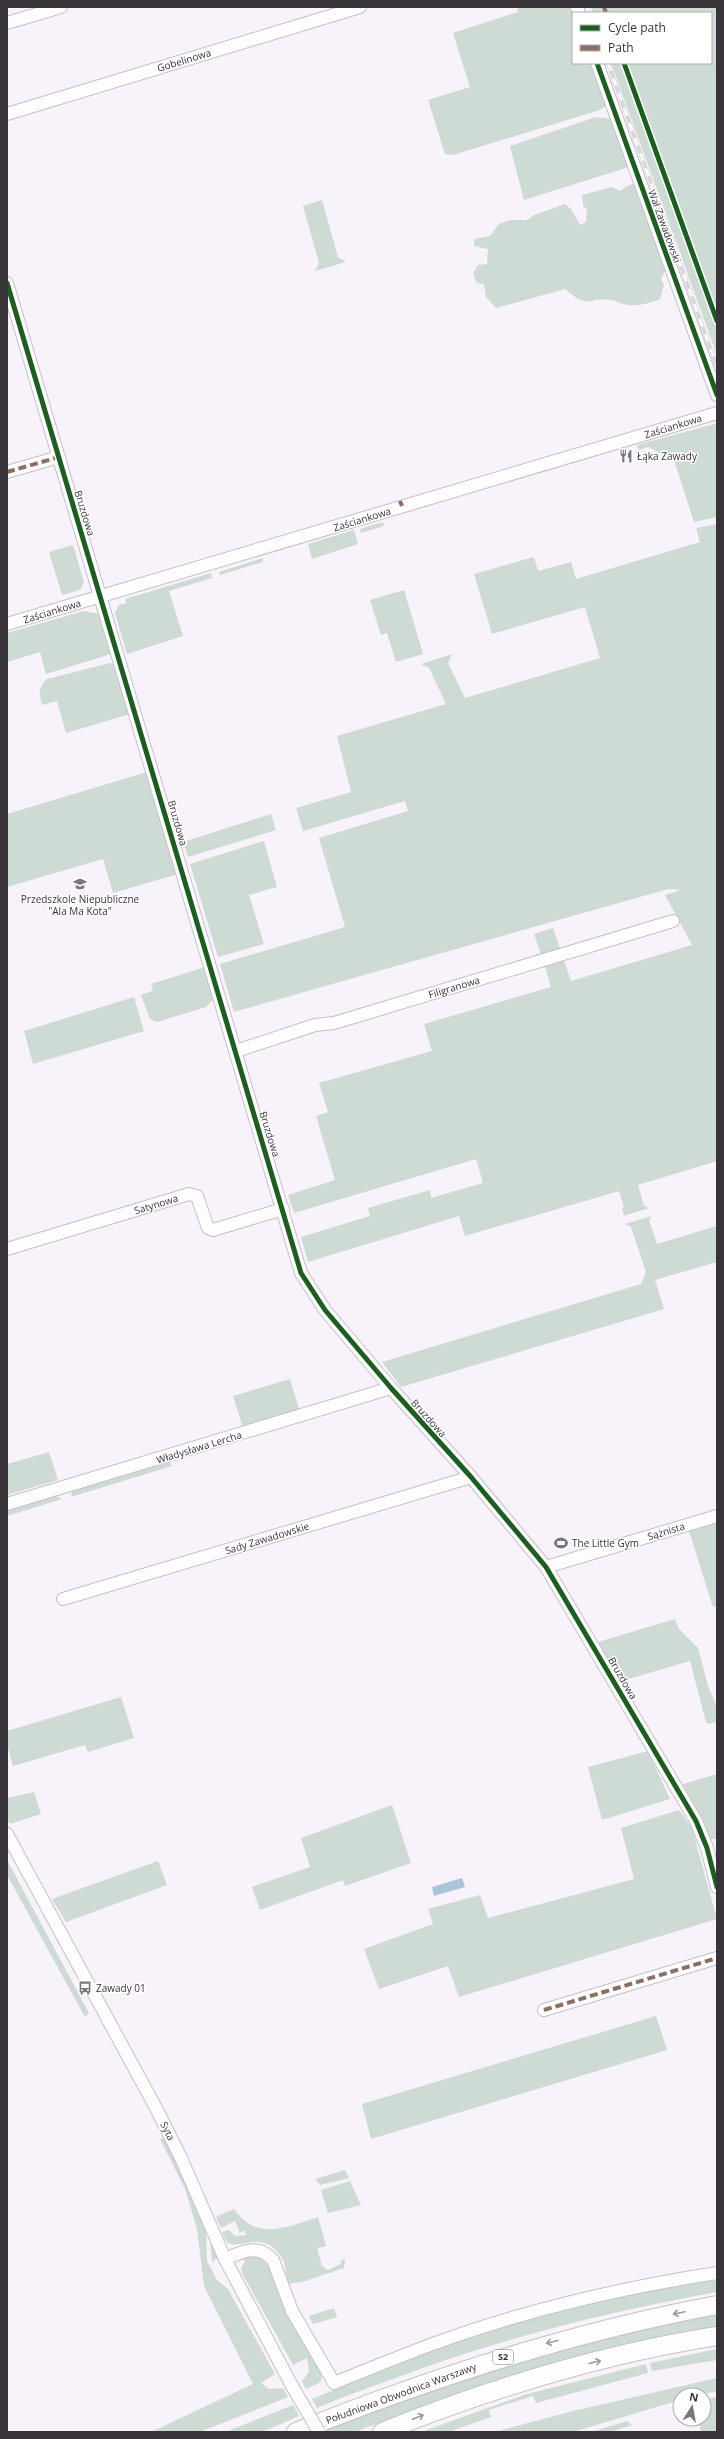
<svg xmlns="http://www.w3.org/2000/svg" width="724" height="2439" font-family="'Open Sans',sans-serif">
<style>
.green{fill:#cedad4}
.water{fill:#aac4db}
.lines{fill:none;stroke-linecap:round;stroke-linejoin:round}
.minor-casing{stroke:#c5c0c7;stroke-width:14}
.highway-casing{stroke:#c5c0c7;stroke-width:20}
.minor{stroke:#fefdfe;stroke-width:12}
.highway{stroke:#fefdfe;stroke-width:18}
.rail-casing{stroke:#d9d7d9;stroke-width:4}
.rail{stroke:#fff;stroke-width:2.5;stroke-dasharray:8;stroke-linecap:butt}
.minor-bridge-casing{stroke:#c5c0c7;stroke-width:14;stroke-linecap:butt}
.minor-bridge{stroke:#fefdfe;stroke-width:12}
.quiet{stroke:#8d6e63;stroke-width:4;stroke-dasharray:8 4;stroke-linecap:butt}
.cycleway-casing{stroke:#fff;stroke-width:8}
.cycleway{stroke:#1b5e20;stroke-width:5}
.oneway{stroke:#9b989c}
.labels{text-anchor:middle;stroke-width:3;stroke-linejoin:round;paint-order:stroke}
.shield{fill:#fff;stroke:#747074;stroke-width:1}
.shield-label{font-size:9px;font-weight:bold;fill:#383339}
.street-label{font-size:10px;fill:#383339;stroke:#fff}
.poi-label{font-size:10px;fill:#383339;stroke:#fff;text-anchor:start}
</style>
<rect width="100%" height="100%" fill="#f8f2fa"/>
<g class="green">
<path d="M 517,7 L 572,7 L 573,63 L 592,63 L 607,105 L 600,110 L 453,155 L 445,154 L 428,100 L 470,87 L 453,33 L 518,12 Z"/>
<path d="M 591,7 L 717,7 L 717,355 L 611,63 L 711,63 L 711,13 L 593,13 Z"/>
<path d="M 596,117 L 612,119 L 629,167 L 524,200 L 510,146 Z"/>
<path d="M 635,183 L 666,269 L 661,279 L 664,285 L 660,299 C 648,304 636,307 623,304 C 619,303 615,300 611,300 C 586,297 589,310 565,289 L 496,308 L 486,297 L 484,284 L 477,283 L 473,274 L 478,265 L 487,264 L 488,249 L 474,246 L 474,239 L 490,236 L 499,224 L 510,220 L 527,220 L 534,215 L 565,204 L 571,209 L 580,225 L 586,222 L 587,210 L 583,205 L 582,195 L 612,187 L 620,191 L 627,186 Z"/>
<path d="M 322,200 L 338,257 L 346,262 L 315,271 L 319,263 L 303,206 Z"/>
<path d="M 714,424 L 717,426 L 717,517 L 694,522 L 674,460 L 648,447 L 639,450 L 637,445 Z"/>
<path d="M 383,522 L 384,526 L 361,533 L 360,529 Z"/>
<path d="M 717,524 L 717,1161 L 638,1185 L 644,1206 L 649,1208 L 624,1216 L 622,1208 L 624,1207 L 619,1191 L 465,1236 L 459,1216 L 308,1262 L 301,1237 L 370,1216 L 368,1208 L 430,1190 L 431,1198 L 483,1183 L 476,1159 L 294,1213 L 288,1195 L 335,1180 L 316,1116 L 328,1112 L 319,1083 L 432,1051 L 424,1024 L 551,987 L 544,964 L 563,958 L 571,981 L 692,945 L 665,895 L 681,890 L 668,889 L 234,1012 L 220,964 L 345,927 L 319,838 L 408,811 L 405,801 L 303,831 L 296,808 L 351,792 L 337,736 L 446,704 L 429,668 L 421,664 L 452,654 L 448,663 L 465,698 L 600,658 L 585,607 L 492,634 L 474,574 L 534,557 L 538,571 L 571,562 L 576,579 L 700,542 L 696,528 Z"/>
<path d="M 354,530 L 358,544 L 312,559 L 308,544 Z"/>
<path d="M 73,545 L 84,582 L 80,590 L 62,595 L 49,552 Z"/>
<path d="M 263,558 L 263,562 L 220,575 L 219,572 Z"/>
<path d="M 211,573 L 212,578 L 169,591 L 183,636 L 127,654 L 115,613 L 119,605 L 126,603 L 125,599 Z"/>
<path d="M 404,590 L 423,654 L 396,662 L 387,633 L 381,635 L 370,600 Z"/>
<path d="M 84,611 L 99,614 L 111,653 L 108,655 L 46,674 L 40,652 L 7,662 L 7,633 Z"/>
<path d="M 110,663 L 114,664 L 130,714 L 66,733 L 57,701 L 42,705 C 39,693 38,688 47,679 Z"/>
<path d="M 147,772 L 178,874 L 113,893 L 103,859 L 7,887 L 7,814 Z"/>
<path d="M 271,814 L 276,830 L 188,857 L 183,842 Z"/>
<path d="M 264,841 L 277,887 L 249,895 L 264,944 L 218,957 L 190,864 Z"/>
<path d="M 553,928 L 561,951 L 542,957 L 534,934 Z"/>
<path d="M 205,967 L 216,997 L 206,1007 L 157,1022 L 150,1019 L 141,995 L 153,991 L 151,984 Z"/>
<path d="M 134,997 L 144,1031 L 33,1064 L 24,1031 Z"/>
<path d="M 652,1216 L 649,1220 L 657,1244 L 717,1226 L 717,1262 L 655,1280 L 664,1309 L 401,1387 L 382,1362 L 641,1284 L 646,1272 L 631,1227 L 625,1224 Z"/>
<path d="M 290,1379 L 300,1412 L 243,1428 L 233,1396 Z"/>
<path d="M 49,1452 L 58,1480 L 7,1495 L 7,1464 Z"/>
<path d="M 170,1462 L 172,1466 L 71,1497 L 72,1491 Z"/>
<path d="M 56,1496 L 62,1499 L 7,1516 L 7,1511 Z"/>
<path d="M 717,1523 L 717,1606 L 713,1607 L 689,1531 Z"/>
<path d="M 675,1619 L 679,1629 L 698,1648 L 708,1686 L 717,1707 L 717,1721 L 709,1724 L 706,1722 L 690,1661 L 622,1681 L 598,1642 Z"/>
<path d="M 121,1697 L 134,1738 L 88,1752 L 85,1745 L 13,1766 L 7,1745 L 7,1731 Z"/>
<path d="M 648,1751 L 670,1799 L 602,1820 L 588,1767 Z"/>
<path d="M 717,1774 L 717,1838 L 709,1840 L 683,1784 Z"/>
<path d="M 34,1792 L 41,1814 L 10,1824 L 7,1819 L 7,1798 Z"/>
<path d="M 392,1805 L 411,1863 L 345,1886 L 343,1880 L 260,1910 L 252,1887 L 310,1867 L 301,1838 Z"/>
<path d="M 679,1810 L 692,1828 L 717,1919 L 459,1997 L 448,1966 L 379,1989 L 364,1949 L 433,1924 L 428,1909 L 480,1895 L 488,1918 L 634,1879 L 621,1828 Z"/>
<path d="M 7,1860 L 89,2013 L 85,2017 L 7,1875 Z"/>
<path d="M 158,1861 L 167,1885 L 66,1922 L 52,1899 Z"/>
<path d="M 656,2016 L 667,2050 L 371,2139 L 362,2104 Z"/>
<path d="M 167,2138 L 206,2229 L 207,2261 L 217,2280 L 228,2289 L 275,2374 L 261,2383 L 269,2389 L 283,2388 L 288,2397 L 200,2432 L 151,2432 L 253,2384 L 204,2286 L 197,2229 L 185,2189 L 160,2139 Z"/>
<path d="M 345,2170 L 349,2178 L 320,2185 L 315,2179 Z"/>
<path d="M 350,2181 L 361,2205 L 328,2213 L 321,2190 Z"/>
<path d="M 234,2209 C 257,2242 287,2227 318,2217 L 326,2246 L 317,2248 L 322,2266 L 328,2270 L 341,2264 L 341,2260 L 345,2259 L 344,2268 L 302,2282 L 287,2284 C 286,2276 286,2267 283,2260 C 265,2227 240,2250 228,2243 C 225,2240 223,2235 222,2232 L 229,2230 L 235,2236 L 246,2235 L 244,2230 L 240,2233 L 235,2221 L 221,2228 L 216,2217 Z"/>
<path d="M 210,2237 L 218,2258 L 212,2262 Z"/>
<path d="M 255,2255 L 261,2258 L 270,2268 L 280,2296 L 322,2371 L 321,2382 L 306,2389 L 302,2381 L 309,2372 L 307,2358 L 293,2365 L 243,2275 L 241,2268 L 245,2262 L 243,2257 Z"/>
<path d="M 717,2276 L 717,2292 C 606,2312 499,2339 393,2379 C 368,2388 342,2397 317,2408 L 312,2399 C 370,2375 427,2351 487,2332 C 563,2308 639,2291 717,2276 Z"/>
<path d="M 334,2308 L 337,2317 L 313,2324 L 309,2316 Z"/>
<path d="M 717,2313 L 717,2329 L 443,2399 L 355,2432 L 318,2432 L 465,2376 L 649,2327 Z"/>
<path d="M 717,2349 L 717,2360 L 652,2371 L 650,2363 Z"/>
<path d="M 646,2364 L 648,2373 L 536,2403 L 533,2396 L 489,2410 L 491,2417 L 448,2432 L 421,2432 L 527,2394 Z"/>
<path d="M 717,2378 L 717,2391 L 699,2395 L 680,2395 L 680,2400 L 573,2432 L 494,2432 L 573,2411 Z"/>
<path d="M 717,2397 L 717,2432 L 701,2432 L 698,2419 L 704,2419 L 704,2400 Z"/>
<path d="M 293,2405 L 299,2416 L 262,2432 L 225,2432 Z"/>
<path d="M 627,2421 L 632,2425 L 610,2432 L 591,2432 Z"/>
</g>
<path class="water" d="M 462,1878 L 465,1887 L 434,1896 L 432,1887 Z"/>
<g class="lines">
<g class="minor-casing">
<g id="minor">
<path d="M 577,7 L 579,13"/>
<path d="M 7,23 L 61,7"/>
<path d="M 597,63 L 717,395"/>
<path d="M 7,114 L 360,7"/>
<path d="M 7,283 L 301,1273 L 325,1310 L 391,1388 L 471,1477 L 546,1567 L 696,1821 L 707,1848 L 717,1887"/>
<path d="M 7,472 L 59,457"/>
<path d="M 7,624 L 717,413"/>
<path d="M 236,1051 L 315,1025 L 334,1023 L 673,921"/>
<path d="M 7,1249 L 189,1194 L 197,1196 L 208,1228 L 213,1230 L 283,1209"/>
<path d="M 7,1504 L 391,1388"/>
<path d="M 546,1567 L 717,1516"/>
<path d="M 63,1599 L 471,1477"/>
<path d="M 7,1834 L 156,2108 L 181,2158 L 225,2259 L 292,2386"/>
<path d="M 544,2010 L 717,1958"/>
<path d="M 225,2259 C 242,2252 258,2243 273,2260 L 292,2311 L 334,2383 C 366,2370 398,2357 430,2345 C 522,2311 620,2288 717,2273"/>
</g>
</g>
<g class="highway-casing">
<g id="highway">
<path d="M 296,2432 C 433,2377 572,2332 717,2305"/>
<path d="M 382,2432 C 489,2389 602,2354 717,2336"/>
</g>
</g>
<use href="#minor" class="minor"/>
<use href="#highway" class="highway"/>
<g class="rail-casing">
<g id="rail">
<path d="M 587,7 L 589,13"/>
<path d="M 608,63 L 717,367"/>
</g>
</g>
<use href="#rail" class="rail"/>
<g class="minor-bridge-casing">
<path id="minor-bridge" d="M 292,2386 L 319,2432"/>
</g>
<use href="#minor-bridge" class="minor-bridge"/>
<g class="quiet">
<path d="M 604,7 L 606,13"/>
<path d="M 7,472 L 59,457"/>
<path d="M 400,501 L 402,506"/>
<path d="M 544,2010 L 717,1958"/>
</g>
<g class="cycleway-casing">
<g id="cycleway">
<path d="M 597,63 L 717,395"/>
<path d="M 624,63 L 717,321"/>
<path d="M 7,283 L 301,1273 L 325,1310 L 391,1388 L 471,1477 L 546,1567 L 696,1821 L 707,1848 L 717,1887"/>
</g>
</g>
<use href="#cycleway" class="cycleway"/>
</g>
<defs><path id="oneway-shaft" d="M-6 0H5M1.5-3L5.5 0L1.5 3" fill="none" stroke-width="1.6" stroke-linecap="round" stroke-linejoin="round"/></defs>
<g class="oneway">
<use href="#oneway-shaft" transform="translate(679 2313) rotate(168)"/>
<use href="#oneway-shaft" transform="translate(552 2342) rotate(166)"/>
<use href="#oneway-shaft" transform="translate(595 2362) rotate(-14)"/>
<use href="#oneway-shaft" transform="translate(418 2417) rotate(-22)"/>
</g>
<defs>
<g id="restaurant-bare" transform="scale(1.08)"><path d="M-5-6h1v4h1v-4h1v4h1v-4h1v5L-1.5 .5V6h-2V.5L-5-1ZM5-6V6H3V1.5H1.5Q1.5-4 5-6Z" fill="#7b767d" stroke="#fff" stroke-width="2.5" paint-order="stroke"/></g>
<g id="school-bare" transform="scale(1.08)"><path d="M0-5L7-2L0 1L-7-2ZM-4 1L0 2.5L4 1V4Q0 6-4 4Z" fill="#7b767d" stroke="#fff" stroke-width="2.5" paint-order="stroke"/></g>
<g id="stadium-bare" transform="scale(1.08)"><path d="M0-5a6.5 5 0 1 0 0 10a6.5 5 0 1 0 0-10ZM-3.5-1.8h7v3.6h-7Z" fill="#7b767d" stroke="#fff" stroke-width="2.5" paint-order="stroke"/></g>
<g id="bus-bare" transform="scale(1.08)"><path d="M-5-6H5V4H4V6H2V4H-2V6H-4V4H-5ZM-3.5-4V0h7V-4ZM-3.5 1.2v1.5H-2V1.2ZM2 1.2v1.5H3.5V1.2Z" fill="#7b767d" stroke="#fff" stroke-width="2.5" paint-order="stroke"/></g>
</defs>
<g fill-rule="evenodd">
<use href="#restaurant-bare" x="626" y="456"/>
<use href="#school-bare" x="80" y="884"/>
<use href="#stadium-bare" x="561" y="1543"/>
<use href="#bus-bare" x="85" y="1988"/>
</g>
<g class="labels">
<rect class="shield" x="493" y="2350" width="20" height="14" rx="3"/>
<g class="shield-label">
<text x="503" y="2360">S2</text>
</g>
<g class="street-label">
<text transform="translate(184 60) rotate(-17)" y="4">Gobelinowa</text>
<text transform="translate(665 226) rotate(70)" y="4">Wał Zawadowski</text>
<text transform="translate(673 426) rotate(-17)" y="4">Zaściankowa</text>
<text transform="translate(85 513) rotate(73)" y="4">Bruzdowa</text>
<text transform="translate(362 519) rotate(-17)" y="4">Zaściankowa</text>
<text transform="translate(52 611) rotate(-17)" y="4">Zaściankowa</text>
<text transform="translate(178 823) rotate(74)" y="4">Bruzdowa</text>
<text transform="translate(454 987) rotate(-17)" y="4">Filigranowa</text>
<text transform="translate(270 1134) rotate(73)" y="4">Bruzdowa</text>
<text transform="translate(156 1204) rotate(-17)" y="4">Satynowa</text>
<text transform="translate(429 1418) rotate(48)" y="4">Bruzdowa</text>
<text transform="translate(199 1447) rotate(-17)" y="4">Władysława Lercha</text>
<text transform="translate(666 1531) rotate(-17)" y="4">Sążnista</text>
<text transform="translate(267 1538) rotate(-17)" y="4">Sady Zawadowskie</text>
<text transform="translate(623 1678) rotate(60)" y="4">Bruzdowa</text>
<text transform="translate(168 2131) rotate(63)" y="4">Syta</text>
<text transform="translate(401 2393) rotate(-20)" y="4">Południowa Obwodnica Warszawy</text>
</g>
<g class="poi-label">
<text x="637" y="460">Łąka Zawady</text>
<text x="80" y="903" text-anchor="middle">Przedszkole Niepubliczne<tspan x="80" dy="12">"Ala Ma Kota"</tspan></text>
<text x="572" y="1547">The Little Gym</text>
<text x="96" y="1992">Zawady 01</text>
</g>
</g>
<rect width="724" height="2439" fill="none" stroke="#383339" stroke-width="16"/>
<rect x="572" y="12" width="140" height="52" fill="#ffffff" stroke="#afadb0"/>
<rect x="580" y="25" width="20" height="6" fill="#1b5e20" stroke="#afadb0"/>
<text x="608" y="32" font-size="12" fill="#383339">Cycle path</text>
<rect x="580" y="45" width="20" height="6" fill="#8d6e63" stroke="#afadb0"/>
<text x="608" y="52" font-size="12" fill="#383339">Path</text>
<g transform="translate(692 2407) rotate(11)"><circle r="19" fill="#ffffff" stroke="#afadb0"/>
<path d="M0-3L7 15L0 10L-7 15Z" fill="#7b767d"/>
<text y="-6" font-size="11" font-weight="bold" text-anchor="middle" fill="#383339">N</text>
</g>
</svg>
